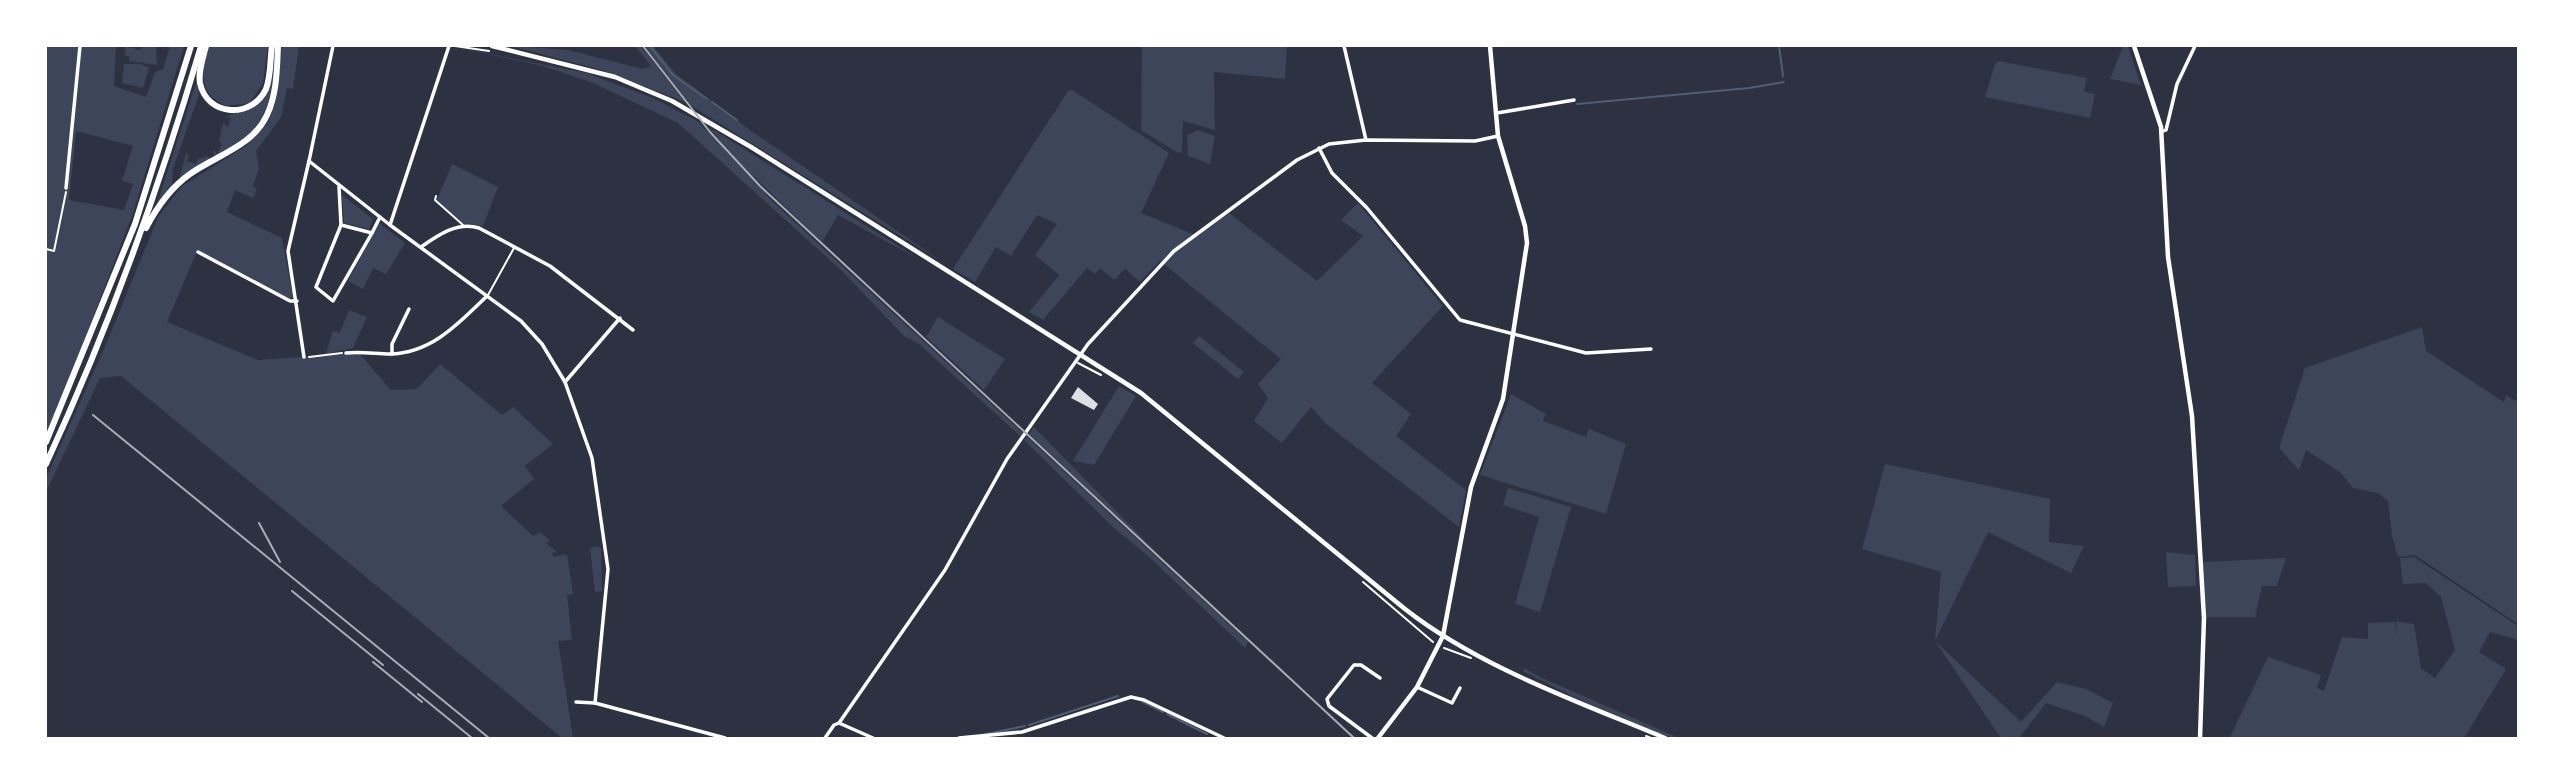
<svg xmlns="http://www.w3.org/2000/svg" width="2564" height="784" font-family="Commissioner,sans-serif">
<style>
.green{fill:#3c4559;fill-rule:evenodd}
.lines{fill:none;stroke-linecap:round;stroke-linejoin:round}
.stream{stroke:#4f5d75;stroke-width:2}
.building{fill:#e0e0e3}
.path{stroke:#fff;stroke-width:2}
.service{stroke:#fff;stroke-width:2}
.minor{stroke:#fff;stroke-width:3.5}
.tertiary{stroke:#fff;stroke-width:4.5}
.secondary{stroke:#fff;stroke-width:4.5}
.motorway{stroke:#fff;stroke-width:6}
.rail{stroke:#abadb3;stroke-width:2}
</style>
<rect width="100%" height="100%" fill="#2d3142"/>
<g class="green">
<path d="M 46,46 L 116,46 L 114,86 L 146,97 L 155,72 L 163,69 L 170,46 L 184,46 L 133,213 L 63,397 L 46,431 ZM 76,131 L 133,146 L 122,181 L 133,184 L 124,210 L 69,200 Z"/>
<path d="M 126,46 L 139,50 L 144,46 L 156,46 L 157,65 L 129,61 L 129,56 L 124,55 Z"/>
<path d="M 208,46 L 268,46 L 263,83 L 250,103 L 227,106 C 198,95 201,71 208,46 Z"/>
<path d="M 282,46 L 299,46 L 293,89 L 287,88 L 281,117 L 256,151 L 259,168 L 253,186 L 257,189 L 253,198 L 235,190 L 227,212 L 282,238 L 293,297 L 289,300 L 197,251 L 167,322 L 258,360 L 359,353 L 391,390 L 417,389 L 440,364 L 502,415 L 513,407 L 553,444 L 525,466 L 534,479 L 501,506 L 533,536 L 540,532 L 550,541 L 546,543 L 557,552 L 552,553 L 553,557 L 567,554 L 573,594 L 567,595 L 572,640 L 558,641 L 573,738 L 562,738 L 121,376 L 100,378 L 46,492 L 46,478 L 107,342 L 158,217 L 182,186 L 246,146 L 267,124 L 275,104 Z"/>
<path d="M 510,46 L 568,50 L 643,69 L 651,66 L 635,46 L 641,46 L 685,102 L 602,70 Z"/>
<path d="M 645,46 L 653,46 L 675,73 L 747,128 L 947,265 L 690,105 Z"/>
<path d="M 1142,46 L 1287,46 L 1285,79 L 1214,72 L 1215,130 L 1183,121 L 1182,152 L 1178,153 L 1141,130 Z"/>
<path d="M 2123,46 L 2128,46 L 2141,85 L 2110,79 Z"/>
<path d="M 455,47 L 586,73 L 653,98 L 699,122 L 773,202 L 1023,433 L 1021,437 L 918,343 L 904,336 L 841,270 L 678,123 L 593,83 L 543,66 Z"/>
<path d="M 1999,61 L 2087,78 L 2084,92 L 2095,94 L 2090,118 L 1985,97 L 1995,64 Z"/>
<path d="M 124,64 L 141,64 L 149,68 L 143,88 L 122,83 Z"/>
<path d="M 272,66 L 275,66 C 271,101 265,126 234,146 C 228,150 222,154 215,155 L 213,154 L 213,149 L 217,154 L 222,143 L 219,142 L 223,123 L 228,127 L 231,117 L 223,118 L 258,103 Z"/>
<path d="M 197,80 L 199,95 L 173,169 L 172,188 L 156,207 Z"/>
<path d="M 1072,90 L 1169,153 L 1141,213 L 1198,236 L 1229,213 L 1317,281 L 1363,236 L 1341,220 L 1358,203 L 1443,306 L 1372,383 L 1411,414 L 1396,436 L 1466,490 L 1459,527 L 1326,424 L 1311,407 L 1282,443 L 1254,421 L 1268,398 L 1258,384 L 1281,359 L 1160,261 L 1140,282 L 1125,269 L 1114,280 L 1100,268 L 1095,274 L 1087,268 L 1043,320 L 1029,312 L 1059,275 L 1035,255 L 1057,224 L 1037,215 L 1011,256 L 996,247 L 975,282 L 953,269 L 1068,91 Z"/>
<path d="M 708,127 L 717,132 L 922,261 L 838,215 L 822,242 L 745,168 Z"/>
<path d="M 1198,130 L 1215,136 L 1210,164 L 1188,156 L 1187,135 Z"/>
<path d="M 186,153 L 189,156 L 187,161 L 196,164 L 198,159 L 208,156 L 211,159 L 179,180 Z"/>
<path d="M 452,164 L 498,187 L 483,226 L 462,223 L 437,200 Z"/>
<path d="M 342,195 L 373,219 L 369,229 L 344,223 Z"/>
<path d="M 379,223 L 405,243 L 386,274 L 373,268 L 363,289 L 348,281 Z"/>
<path d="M 349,310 L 367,317 L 353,348 L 326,354 L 333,331 L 340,333 Z"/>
<path d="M 938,317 L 1005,359 L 984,390 L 926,337 Z"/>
<path d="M 2422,327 L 2426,351 L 2504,402 L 2506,395 L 2518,402 L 2518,624 L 2415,555 L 2398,557 L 2392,536 L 2388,501 L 2378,493 L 2353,488 L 2341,473 L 2306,450 L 2299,470 L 2279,448 L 2305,368 Z"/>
<path d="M 1199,336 L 1244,372 L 1238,379 L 1193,343 Z"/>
<path d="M 1119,386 L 1136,396 L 1094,465 L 1073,461 Z"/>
<path d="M 1511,394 L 1546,414 L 1543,421 L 1586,437 L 1589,429 L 1626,444 L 1606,514 L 1480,475 Z"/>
<path d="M 1034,427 L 1157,553 L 1029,434 Z"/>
<path d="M 1027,437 L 1248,642 L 1245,648 L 1149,557 L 1113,527 L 1024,440 Z"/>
<path d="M 1885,464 L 2050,499 L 2049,542 L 2084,546 L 2071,573 L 1988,532 L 1935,641 L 2021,722 L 2057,682 L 2086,689 L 2113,703 L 2104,727 L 2085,716 L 2046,703 L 2019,738 L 2001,738 L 1935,641 L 1941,572 L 1862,549 Z"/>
<path d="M 1508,488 L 1571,507 L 1540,612 L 1515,604 L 1539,517 L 1503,505 Z"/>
<path d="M 597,546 L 601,548 L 602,591 L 595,592 L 590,548 Z"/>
<path d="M 2166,552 L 2195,555 L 2196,586 L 2168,587 Z"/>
<path d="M 2414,557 L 2518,626 L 2518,640 L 2490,632 L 2479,652 L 2506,669 L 2464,738 L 2230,737 L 2268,657 L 2321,675 L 2317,688 L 2324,691 L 2342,637 L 2368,639 L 2368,623 L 2395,622 L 2397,637 L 2396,621 L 2414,624 L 2421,668 L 2435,678 L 2455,650 L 2441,597 L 2426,583 L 2403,584 L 2400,558 Z"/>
<path d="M 2286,558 L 2277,586 L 2262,586 L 2255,617 L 2206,617 L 2203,562 Z"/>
<path d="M 1524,668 L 1540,677 L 1679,738 C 1653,738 1553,686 1524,672 Z"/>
</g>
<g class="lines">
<g class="stream">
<path d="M 650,46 L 673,75 L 707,99"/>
<path d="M 1779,46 L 1783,76"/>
<path d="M 712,102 L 737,120"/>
<path d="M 1577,104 L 1749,88 L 1784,82"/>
<path d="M 1143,702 L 1163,712"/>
<path d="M 1167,714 L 1207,734"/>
<path d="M 1029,725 L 1118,696"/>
<path d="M 986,734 L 1025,726"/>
</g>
</g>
<path class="building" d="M 1078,387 L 1098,404 L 1094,410 L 1071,398 Z"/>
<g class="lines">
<g class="path">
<path d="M 455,46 L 489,51"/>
<path d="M 46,249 L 54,251 L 66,192"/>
<path d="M 309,357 L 342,353"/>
<path d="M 1078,363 L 1101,375"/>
<path d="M 1363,582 L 1433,642"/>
<path d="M 1444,648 L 1471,658"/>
<path d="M 1646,736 L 1651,738"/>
</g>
<g class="service">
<path d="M 436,196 L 435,200 L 463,225"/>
<path d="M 488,295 L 514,248"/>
</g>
<g class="minor">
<path d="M 333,46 L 309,161 L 390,225"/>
<path d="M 449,46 L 390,225 L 521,321 L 542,344 L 565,382 L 592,458 L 608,569 L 595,703"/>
<path d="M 1344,46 L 1366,140"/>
<path d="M 1497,113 L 1574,100"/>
<path d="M 2161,132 L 2166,130 L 2177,84 L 2195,46"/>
<path d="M 1319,148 L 1332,173 L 1367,208 L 1460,320 L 1586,353 L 1651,349"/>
<path d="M 339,187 L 341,225 L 372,233 L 380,217"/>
<path d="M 66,188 L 80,46"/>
<path d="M 421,247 C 438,235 458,221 479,228 L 550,266 L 633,330"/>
<path d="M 198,252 L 290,301 L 297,301"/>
<path d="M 316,287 L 341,225"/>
<path d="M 317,288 L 333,301 L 372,233"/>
<path d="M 346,353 C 361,351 376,354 390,354 C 432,353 459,323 487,296"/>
<path d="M 392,354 L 392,344 L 409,309"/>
<path d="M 304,357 L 288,251 L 309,161"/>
<path d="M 565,382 L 620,318"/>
<path d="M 1417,687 L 1452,703 L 1460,688"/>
<path d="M 576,702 L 595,703 L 725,738"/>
<path d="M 839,723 L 873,738"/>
<path d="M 825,738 L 834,725 L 839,723 L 945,570 L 1007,459 L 1088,344 L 1174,251 L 1297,160 L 1329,144 L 1366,140 L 1475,141 L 1498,136"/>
<path d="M 959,738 L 1022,732 L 1131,697 L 1144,700 L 1224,738"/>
<path d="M 1372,738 L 1329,706 L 1327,699 L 1354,665 L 1361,665 L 1380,678"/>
</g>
<path class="tertiary" d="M 1378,738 L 1417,687 L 1443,636 L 1471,487 L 1503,399 L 1527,243 L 1525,226 L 1498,136 L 1490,46"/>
<g class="secondary">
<path d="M 492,46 L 615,77 L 672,101 L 751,147 L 1141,393 L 1405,609 C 1479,667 1579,702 1665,738"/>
<path d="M 2134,46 L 2161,127 L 2168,257 L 2192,416 L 2204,618 L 2200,738"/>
</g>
<g class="motorway">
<path d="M 206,46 C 203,58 198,71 200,83 C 207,117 252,119 266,89 C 271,76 270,59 272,46"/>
<path d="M 146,228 C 157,207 170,188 190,174 C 217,155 253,146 267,115 C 277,94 277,68 278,46"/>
<path d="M 46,442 L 135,224 L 191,46"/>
<path d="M 46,464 C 109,328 159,189 201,46"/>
</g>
<g class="rail">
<path d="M 643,46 L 710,132 L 760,186 L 1354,738"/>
<path d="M 93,415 L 489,738"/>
<path d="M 259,523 L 280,562"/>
<path d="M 292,591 L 383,665"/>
<path d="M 373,662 L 422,702"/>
<path d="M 418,694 L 472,738"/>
</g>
</g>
<rect width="2564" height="784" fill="none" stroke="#ffffff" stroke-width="94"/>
</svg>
